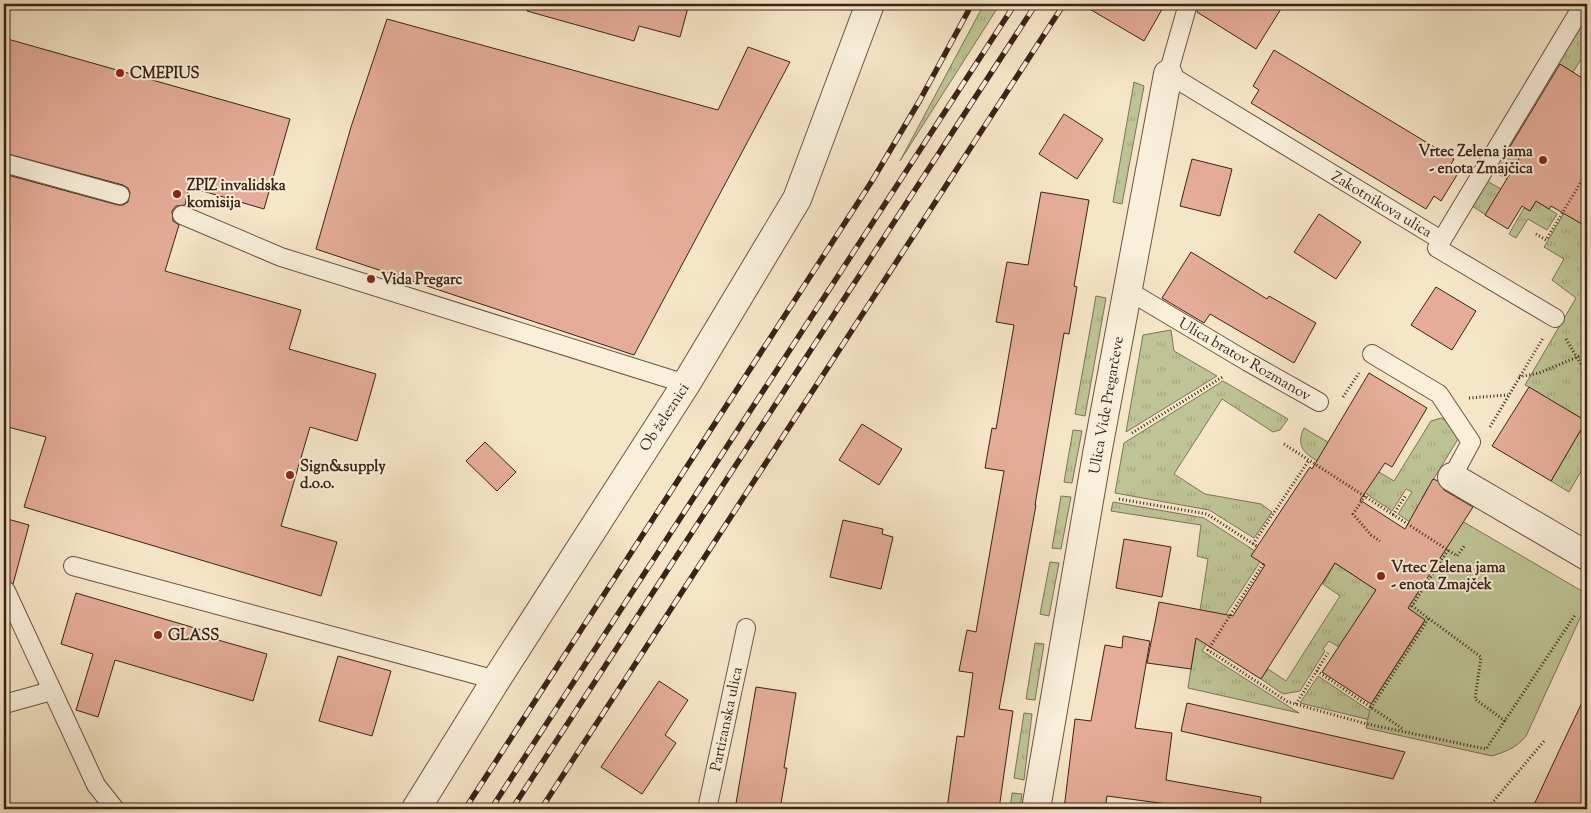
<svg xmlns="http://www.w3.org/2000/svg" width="1591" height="813" font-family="'Sorts Mill Goudy',serif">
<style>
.grass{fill:url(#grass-tufts);stroke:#7c7356}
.park{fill:#bec495;stroke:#7c7356}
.building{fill:#e5ad99;stroke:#3b2217}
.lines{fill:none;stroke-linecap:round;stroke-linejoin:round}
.lane-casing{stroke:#6a5343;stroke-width:20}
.street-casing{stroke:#6a5343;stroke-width:30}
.path{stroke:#3b2217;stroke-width:3;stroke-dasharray:1 2.5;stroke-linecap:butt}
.lane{stroke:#f9efdb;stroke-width:18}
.street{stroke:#f9efdb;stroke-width:28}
.rail-casing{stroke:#3b2217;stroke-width:5.5}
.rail{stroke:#f9efdb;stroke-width:4;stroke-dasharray:11;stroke-linecap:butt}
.poi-dot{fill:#8f2418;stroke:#f9efdb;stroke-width:2}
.labels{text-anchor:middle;stroke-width:4;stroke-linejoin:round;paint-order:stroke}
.poi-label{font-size:15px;font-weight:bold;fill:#3b2217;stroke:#f9efdb;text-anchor:start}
.street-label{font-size:15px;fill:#3b2217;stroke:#f9efdb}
</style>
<defs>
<pattern id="grass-tufts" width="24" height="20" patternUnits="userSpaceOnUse" patternTransform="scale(1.25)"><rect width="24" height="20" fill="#bec495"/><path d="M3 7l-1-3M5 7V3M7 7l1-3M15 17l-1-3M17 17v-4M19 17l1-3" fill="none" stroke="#a4a880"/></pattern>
</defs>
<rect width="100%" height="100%" fill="#f6e6c8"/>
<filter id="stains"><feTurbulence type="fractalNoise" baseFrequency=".004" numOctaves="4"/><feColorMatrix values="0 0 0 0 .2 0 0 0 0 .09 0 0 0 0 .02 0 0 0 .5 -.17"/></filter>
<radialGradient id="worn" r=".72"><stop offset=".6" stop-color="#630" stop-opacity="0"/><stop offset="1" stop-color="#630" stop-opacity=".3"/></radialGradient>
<g class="grass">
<path d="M 984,4 L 1000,4 L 900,161 Z"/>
<path d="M 1587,14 L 1587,50 L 1573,72 L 1558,63 Z"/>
<path d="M 1134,82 L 1144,86 L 1122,204 L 1113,202 Z"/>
<path d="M 1506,149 L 1520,157 L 1507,179 L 1493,171 Z"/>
<path d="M 1487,181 L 1501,189 L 1486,215 L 1472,206 Z"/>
<path d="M 1536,201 L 1557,214 L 1547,230 L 1528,219 L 1516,238 L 1509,234 L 1524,208 L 1530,211 Z"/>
<path d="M 1564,213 L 1587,227 L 1587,461 L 1569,492 L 1551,481 L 1586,421 L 1525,385 L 1576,298 L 1552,280 L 1564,259 L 1544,247 Z"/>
<path d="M 1096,296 L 1106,298 L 1085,416 L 1075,414 Z"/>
<path d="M 1171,330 L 1174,351 L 1217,376 L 1126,432 L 1143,335 Z"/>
<path d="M 1223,381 L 1288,419 L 1280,430 L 1273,432 L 1222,399 L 1174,474 L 1205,494 L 1261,504 L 1272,512 L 1254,538 L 1209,510 L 1115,493 L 1124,443 Z"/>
<path d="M 1441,418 L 1447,421 L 1458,439 L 1422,498 L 1462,521 L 1447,547 L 1398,514 L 1412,492 L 1406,489 L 1392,511 L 1311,457 C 1300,449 1298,441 1304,428 L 1394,481 L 1431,421 Z"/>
<path d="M 1073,430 L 1082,431 L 1072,483 L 1064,482 Z"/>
<path d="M 1061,496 L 1071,497 L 1061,549 L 1052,548 Z"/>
<path d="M 1113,502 L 1204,518 L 1255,551 L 1260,562 L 1202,651 L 1299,713 L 1188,688 L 1208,559 L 1197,556 L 1201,525 L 1111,511 Z"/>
<path d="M 1050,562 L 1059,563 L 1049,616 L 1040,614 Z"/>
<path d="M 1335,563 L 1376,590 L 1339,647 L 1329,641 L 1323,649 L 1325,651 L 1300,691 L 1283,694 L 1261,679 L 1268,669 L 1286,681 L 1340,596 L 1323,584 Z"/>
<path d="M 1035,643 L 1044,644 L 1035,700 L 1026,699 Z"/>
<path d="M 1318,676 L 1391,725 L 1300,703 Z"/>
<path d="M 1024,713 L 1032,714 L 1024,780 L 1014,778 Z"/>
<path d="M 1012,793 L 1022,794 L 1020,809 L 1010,809 Z"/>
</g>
<path class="park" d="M 1462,521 L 1587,594 L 1587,603 L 1526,736 C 1516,748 1507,751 1492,756 L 1366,728 L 1371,704 L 1425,621 L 1408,608 Z"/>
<g class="building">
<path d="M 528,4 L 689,4 L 680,37 L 639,26 L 634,41 L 527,11 Z"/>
<path d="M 1081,4 L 1165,4 L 1144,41 Z"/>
<path d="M 1198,4 L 1284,4 L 1256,49 L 1197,12 Z"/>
<path d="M 387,19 L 718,110 L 748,47 L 790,62 L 634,355 L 316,249 L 351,127 Z"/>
<path d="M 4,38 L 290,119 L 264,209 L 189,187 L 185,205 L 176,206 L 172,211 L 173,221 L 179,225 L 165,271 L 301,310 L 289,349 L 376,374 L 357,441 L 310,427 L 281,526 L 337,542 L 321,596 L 24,507 L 46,437 L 4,426 L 4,174 L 118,205 L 123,205 L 128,202 L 130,193 L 128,188 L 123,185 L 4,153 Z"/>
<path d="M 1274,50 L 1454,159 L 1448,170 L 1457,175 L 1441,201 L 1434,196 L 1426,209 L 1251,103 L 1259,90 L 1253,86 Z"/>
<path d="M 1560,64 L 1587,81 L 1587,227 L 1551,206 L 1549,209 L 1536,201 L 1530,211 L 1522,206 L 1508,229 L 1485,215 L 1520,157 L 1508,150 Z"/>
<path d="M 1064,114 L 1103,139 L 1077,179 L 1039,154 Z"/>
<path d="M 1192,159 L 1232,169 L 1220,216 L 1180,206 Z"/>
<path d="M 1041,192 L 1089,200 L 1074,286 L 1077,287 L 1069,334 L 1064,333 L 1035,505 L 1036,505 L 999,709 L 1013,711 L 999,809 L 947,809 L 957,736 L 964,737 L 973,673 L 959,671 L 967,630 L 976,632 L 1004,471 L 985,468 L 992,428 L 996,429 L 1014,325 L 996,322 L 1007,262 L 1028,265 Z"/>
<path d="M 1319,214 L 1361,242 L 1336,279 L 1294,252 Z"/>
<path d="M 1191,252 L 1267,299 L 1269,296 L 1316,323 L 1294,363 L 1210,314 L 1204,323 L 1162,298 Z"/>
<path d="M 1436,287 L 1476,311 L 1452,350 L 1411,325 Z"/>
<path d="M 1369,373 L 1427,408 L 1392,467 L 1385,463 L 1360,500 L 1405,529 L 1433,479 L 1438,481 L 1444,490 L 1473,507 L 1408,608 L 1425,620 L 1371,704 L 1322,672 L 1376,590 L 1335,563 L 1261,679 L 1196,638 L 1191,669 L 1147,663 L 1159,602 L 1233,616 L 1265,565 L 1251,556 L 1310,467 L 1312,469 Z"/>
<path d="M 1529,387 L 1586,421 L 1551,481 L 1492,446 Z"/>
<path d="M 862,424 L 902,449 L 879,485 L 839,460 Z"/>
<path d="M 485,442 L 516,472 L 497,491 L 466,461 Z"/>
<path d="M 4,518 L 29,525 L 13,584 L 4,580 Z"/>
<path d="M 843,520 L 883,529 L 882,534 L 893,537 L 881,589 L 830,577 Z"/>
<path d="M 1124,539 L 1171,547 L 1162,597 L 1116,588 Z"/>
<path d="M 76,593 L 212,633 L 211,638 L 267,654 L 253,701 L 115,660 L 98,717 L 76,710 L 93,654 L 61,644 Z"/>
<path d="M 1123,636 L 1150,641 L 1135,728 L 1172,733 L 1166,780 L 1261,797 L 1260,809 L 1166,809 L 1167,804 L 1107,796 L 1105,809 L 1064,809 L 1075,719 L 1091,721 L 1105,645 L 1122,648 Z"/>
<path d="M 338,656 L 391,671 L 372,736 L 319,721 Z"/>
<path d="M 659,681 L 688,700 L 665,735 L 676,743 L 642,794 L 601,767 Z"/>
<path d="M 756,687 L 796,693 L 784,768 L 787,768 L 780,809 L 735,809 Z"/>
<path d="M 1587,692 L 1587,809 L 1532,809 L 1559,751 Z"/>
<path d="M 1187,703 L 1223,711 L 1405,752 L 1393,779 L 1181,731 Z"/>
</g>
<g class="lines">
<g class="lane-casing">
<g id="lane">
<path d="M 1188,4 L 1168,74 L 1441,240"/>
<path d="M 4,163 L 120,195"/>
<path d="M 182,215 L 281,257 L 686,384"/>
<path d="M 1127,290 L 1248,362 L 1319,402"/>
<path d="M 1555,318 L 1437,248 L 1580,10"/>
<path d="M 1372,354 L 1439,394 L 1471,442 L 1452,477"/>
<path d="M 73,566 L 496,680"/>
<path d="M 4,591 L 6,591 L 96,785 L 115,809"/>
<path d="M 4,702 L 8,703 L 51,691"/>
<path d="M 707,809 L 746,628"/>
</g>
</g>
<g class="street-casing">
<g id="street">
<path d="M 1452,477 L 1587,556"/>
<path d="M 416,809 L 496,680 L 686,384 L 797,199 L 870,4"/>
<path d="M 1036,809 L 1097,454 L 1168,74"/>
</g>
</g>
<g class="path">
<path d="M 1536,234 L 1546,240 L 1587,172"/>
<path d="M 1566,339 L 1587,374"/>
<path d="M 1519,377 L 1539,373 L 1587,353"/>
<path d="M 1343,397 L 1359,373"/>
<path d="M 1469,398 L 1508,395"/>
<path d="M 1490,427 L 1543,338"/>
<path d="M 1132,433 L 1224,376"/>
<path d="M 1284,444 L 1457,556 L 1465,545"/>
<path d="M 1365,496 L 1353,514 L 1371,535 L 1380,541"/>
<path d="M 1119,499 L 1207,514 L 1258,547"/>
<path d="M 1393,515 L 1406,495"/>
<path d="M 1253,544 L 1309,460"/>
<path d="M 1448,550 L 1412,606 L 1481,657 L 1475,699 L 1505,721"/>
<path d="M 1263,564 L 1208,650 L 1288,702 L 1367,724 L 1486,749 L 1575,615"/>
<path d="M 1317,671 L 1403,729"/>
<path d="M 1296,704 L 1328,653"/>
<path d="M 1371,708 L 1429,618"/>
<path d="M 1487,809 L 1545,740"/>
</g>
<use href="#lane" class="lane"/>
<use href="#street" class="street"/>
<g class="rail-casing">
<g id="rail">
<path d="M 465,809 L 872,181 L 920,100 L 972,4"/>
<path d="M 491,809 L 1015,4"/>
<path d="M 512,809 L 1036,4"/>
<path d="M 541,809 L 1064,4"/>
</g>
</g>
<use href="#rail" class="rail"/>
</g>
<g class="poi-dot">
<circle cx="120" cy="73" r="5"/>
<circle cx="1543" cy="160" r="5"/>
<circle cx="177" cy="194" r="5"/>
<circle cx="371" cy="279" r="5"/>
<circle cx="290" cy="475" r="5"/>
<circle cx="1381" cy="576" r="5"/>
<circle cx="158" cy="635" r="5"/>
</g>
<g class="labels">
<g class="poi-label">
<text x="130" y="78">CMEPIUS</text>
<text x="1533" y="156" text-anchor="end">Vrtec Zelena jama<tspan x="1533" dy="17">- enota Zmajčica</tspan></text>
<text x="187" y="190">ZPIZ invalidska<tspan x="187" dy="17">komisija</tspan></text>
<text x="381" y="284">Vida Pregarc</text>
<text x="300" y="471">Sign&amp;supply<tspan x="300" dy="17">d.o.o.</tspan></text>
<text x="1391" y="572">Vrtec Zelena jama<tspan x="1391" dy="17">- enota Zmajček</tspan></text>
<text x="168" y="640">GLASS</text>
</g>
<g class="street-label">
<text transform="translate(1382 204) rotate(31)" y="5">Zakotnikova ulica</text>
<text transform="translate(1245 359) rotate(30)" y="5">Ulica bratov Rozmanov</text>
<text transform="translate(1106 405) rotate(-80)" y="5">Ulica Vide Pregarčeve</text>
<text transform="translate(664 417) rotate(-57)" y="5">Ob železnici</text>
<text transform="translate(726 719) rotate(-78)" y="5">Partizanska ulica</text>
</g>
</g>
<rect width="1591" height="813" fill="none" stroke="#f6e6c8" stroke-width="20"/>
<rect x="5" y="5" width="1581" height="803" fill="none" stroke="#3b2217" stroke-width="2.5"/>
<rect x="10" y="10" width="1571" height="793" fill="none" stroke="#3b2217"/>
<rect width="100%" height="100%" filter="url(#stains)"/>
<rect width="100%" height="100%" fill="url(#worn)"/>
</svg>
